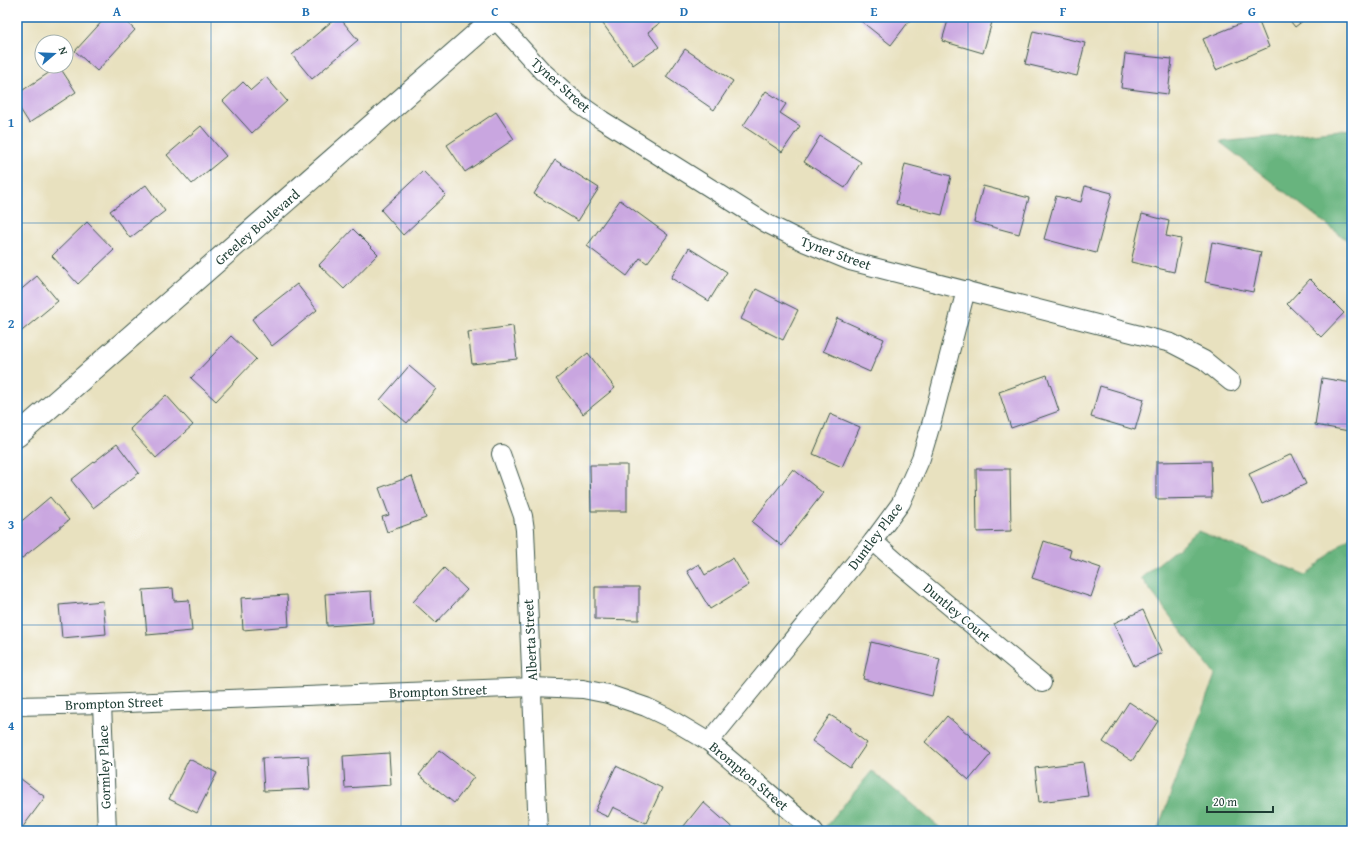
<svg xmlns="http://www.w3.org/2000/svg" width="1369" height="848" font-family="'Gentium Book Plus',serif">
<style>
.forest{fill:#67b47e;stroke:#437859}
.building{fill:#c9a6e0}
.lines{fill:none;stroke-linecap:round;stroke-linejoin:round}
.minor-casing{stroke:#3d5649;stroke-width:20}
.tertiary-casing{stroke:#3d5649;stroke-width:24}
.minor{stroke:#fff;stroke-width:18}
.tertiary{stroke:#fff;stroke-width:22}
.grid{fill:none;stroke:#1f6fb2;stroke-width:1;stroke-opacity:0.55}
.labels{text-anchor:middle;stroke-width:3;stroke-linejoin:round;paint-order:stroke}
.street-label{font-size:14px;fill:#1f3d34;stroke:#fff}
.neatline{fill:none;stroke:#1f6fb2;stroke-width:1.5}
.grid-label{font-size:13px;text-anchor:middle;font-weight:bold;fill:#1f6fb2}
</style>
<rect width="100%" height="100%" fill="#fff"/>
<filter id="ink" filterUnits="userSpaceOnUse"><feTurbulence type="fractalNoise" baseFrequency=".025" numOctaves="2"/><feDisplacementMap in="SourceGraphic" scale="8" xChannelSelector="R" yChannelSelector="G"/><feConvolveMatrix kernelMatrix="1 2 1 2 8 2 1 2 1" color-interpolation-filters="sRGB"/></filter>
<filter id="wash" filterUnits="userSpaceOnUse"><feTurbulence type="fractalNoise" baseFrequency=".012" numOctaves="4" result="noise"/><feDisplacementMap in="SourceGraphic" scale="16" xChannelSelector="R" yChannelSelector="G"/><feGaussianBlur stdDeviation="0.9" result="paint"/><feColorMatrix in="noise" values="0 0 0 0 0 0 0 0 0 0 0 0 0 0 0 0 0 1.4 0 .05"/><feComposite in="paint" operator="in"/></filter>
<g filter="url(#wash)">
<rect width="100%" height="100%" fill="#e8e1bf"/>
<g class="forest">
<path d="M 1352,129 L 1352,244 L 1220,142 L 1341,130 Z"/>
<path d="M 1198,531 L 1306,575 L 1352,535 L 1352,831 L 1157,831 L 1215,675 L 1141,578 Z"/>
<path d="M 872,771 L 944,831 L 822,831 Z"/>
</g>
<g id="blocks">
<g class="building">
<path d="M 106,17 L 121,17 L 135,30 L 97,71 L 75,51 Z"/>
<path d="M 337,17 L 339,17 L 358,40 L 312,79 L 292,55 Z"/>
<path d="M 598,17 L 658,17 L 661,22 L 648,32 L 659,47 L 633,65 Z"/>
<path d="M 856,17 L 907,17 L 910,20 L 891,45 Z"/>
<path d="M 949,17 L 977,17 L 992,22 L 983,53 L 942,41 Z"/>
<path d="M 1257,17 L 1269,47 L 1216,70 L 1203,39 Z"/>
<path d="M 1287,17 L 1308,17 L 1295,27 Z"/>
<path d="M 1033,31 L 1085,43 L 1077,76 L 1025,64 Z"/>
<path d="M 685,49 L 733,81 L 714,110 L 666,77 Z"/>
<path d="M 1125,54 L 1172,59 L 1168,94 L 1121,88 Z"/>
<path d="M 59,66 L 76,92 L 29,123 L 17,104 L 17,94 Z"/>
<path d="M 266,77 L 287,101 L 252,133 L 223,101 L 243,82 L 251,90 Z"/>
<path d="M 766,91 L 786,104 L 780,113 L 800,126 L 782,152 L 743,126 Z"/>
<path d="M 496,112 L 514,139 L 465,172 L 447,145 Z"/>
<path d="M 201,126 L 226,156 L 192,184 L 167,155 Z"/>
<path d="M 820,136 L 861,162 L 845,188 L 804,162 Z"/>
<path d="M 555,160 L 599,188 L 578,221 L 534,194 Z"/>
<path d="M 905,164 L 951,176 L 942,215 L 896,204 Z"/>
<path d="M 423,171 L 446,195 L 403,235 L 381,210 Z"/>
<path d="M 146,185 L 165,211 L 130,238 L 110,211 Z"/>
<path d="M 983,186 L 1029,198 L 1019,234 L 974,222 Z"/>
<path d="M 1085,186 L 1112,193 L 1096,253 L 1044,239 L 1056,196 L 1081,202 Z"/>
<path d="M 620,200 L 668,235 L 647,263 L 640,258 L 627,276 L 587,246 Z"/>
<path d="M 1142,214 L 1169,221 L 1166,236 L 1181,239 L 1174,272 L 1131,262 Z"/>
<path d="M 87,222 L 114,250 L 78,284 L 52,256 Z"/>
<path d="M 353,229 L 378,254 L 344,289 L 319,265 Z"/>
<path d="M 1212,242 L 1261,252 L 1253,292 L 1205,282 Z"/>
<path d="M 689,248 L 727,272 L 709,301 L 671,278 Z"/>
<path d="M 37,276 L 58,301 L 17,335 L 17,293 Z"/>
<path d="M 1310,279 L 1344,313 L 1321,337 L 1287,304 Z"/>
<path d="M 297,284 L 317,310 L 272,346 L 252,319 Z"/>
<path d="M 756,289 L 798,310 L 783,340 L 741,319 Z"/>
<path d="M 837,318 L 884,339 L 870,372 L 823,351 Z"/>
<path d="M 513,326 L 517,359 L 472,364 L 468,332 Z"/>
<path d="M 231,336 L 256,359 L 216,401 L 191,378 Z"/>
<path d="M 588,353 L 615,388 L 583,414 L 556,379 Z"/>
<path d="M 409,366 L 436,389 L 407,423 L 380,400 Z"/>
<path d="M 1047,375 L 1059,411 L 1011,428 L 999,392 Z"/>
<path d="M 1322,378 L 1352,383 L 1352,414 L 1349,431 L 1315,425 Z"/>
<path d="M 1100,386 L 1144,399 L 1135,430 L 1091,417 Z"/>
<path d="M 166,395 L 193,425 L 156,458 L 130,429 Z"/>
<path d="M 830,414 L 860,427 L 842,467 L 813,454 Z"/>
<path d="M 117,444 L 139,473 L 93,508 L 71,480 Z"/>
<path d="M 1292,454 L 1306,484 L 1262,504 L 1249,474 Z"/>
<path d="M 1211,461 L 1212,498 L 1156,499 L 1156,462 Z"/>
<path d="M 590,465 L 627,465 L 627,511 L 591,511 Z"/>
<path d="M 793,469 L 823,493 L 782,546 L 752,522 Z"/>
<path d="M 976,469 L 1010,469 L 1011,531 L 977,532 Z"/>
<path d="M 412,476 L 426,518 L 387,532 L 382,517 L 389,515 L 379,488 Z"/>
<path d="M 50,497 L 69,520 L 21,559 L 17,554 L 17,525 Z"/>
<path d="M 1044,541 L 1071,550 L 1069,557 L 1101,568 L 1091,597 L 1032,578 Z"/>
<path d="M 733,558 L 749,585 L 710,609 L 687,571 L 699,564 L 705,575 Z"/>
<path d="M 444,568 L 467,590 L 436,623 L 413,602 Z"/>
<path d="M 595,587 L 639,587 L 639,620 L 595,619 Z"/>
<path d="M 173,588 L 174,601 L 189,600 L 192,631 L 147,635 L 143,590 Z"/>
<path d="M 371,591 L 373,623 L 327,626 L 325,594 Z"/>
<path d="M 287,595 L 289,626 L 243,630 L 241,598 Z"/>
<path d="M 103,601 L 106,634 L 62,638 L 59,605 Z"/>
<path d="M 1143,610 L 1162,653 L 1134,666 L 1114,623 Z"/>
<path d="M 871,642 L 940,659 L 932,696 L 863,679 Z"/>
<path d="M 1129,702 L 1158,721 L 1132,761 L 1103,742 Z"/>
<path d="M 830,715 L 851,728 L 850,730 L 867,743 L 850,768 L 812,741 Z"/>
<path d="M 947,716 L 991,754 L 969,780 L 925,742 Z"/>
<path d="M 439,750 L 474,777 L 454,803 L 419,775 Z"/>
<path d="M 389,753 L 391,785 L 345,788 L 343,756 Z"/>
<path d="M 308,756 L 310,789 L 264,791 L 262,758 Z"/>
<path d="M 189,759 L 217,773 L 197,813 L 169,799 Z"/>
<path d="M 1083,762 L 1088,796 L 1039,802 L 1035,768 Z"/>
<path d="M 616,766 L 662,788 L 646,823 L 613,807 L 608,817 L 595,811 Z"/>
<path d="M 17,776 L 45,797 L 22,828 L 17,824 Z"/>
<path d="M 703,802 L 736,831 L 680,831 Z"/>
</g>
</g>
</g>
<g filter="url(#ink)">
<use href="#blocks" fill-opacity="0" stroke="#3d5649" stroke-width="1"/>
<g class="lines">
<g class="minor-casing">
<g id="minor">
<path d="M 495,19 L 542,71 L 579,104 L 602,120 L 766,223 L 806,243 L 850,261 L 1171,343 L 1204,360 L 1231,382"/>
<path d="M 501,454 L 523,516 L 525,530 L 538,831"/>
<path d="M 873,541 L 899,564 L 1042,683"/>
<path d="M 102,704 L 107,831"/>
<path d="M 17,706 L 102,704 L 532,687 L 583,689 L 608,694 L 646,707 L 667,717 L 709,742 L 814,831"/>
<path d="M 709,742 L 873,541 L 901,503 L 921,458 L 932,421 L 966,290"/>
</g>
</g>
<g class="tertiary-casing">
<path id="tertiary" d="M 17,436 L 496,17"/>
</g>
<use href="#minor" class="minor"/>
<use href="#tertiary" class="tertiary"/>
</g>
</g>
<path class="grid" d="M 211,17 L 211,831M 401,17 L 401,831M 590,17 L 590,831M 779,17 L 779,831M 968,17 L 968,831M 1158,17 L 1158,831M 17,223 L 1352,223M 17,424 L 1352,424M 17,625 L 1352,625"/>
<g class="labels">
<g class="street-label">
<text transform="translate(561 85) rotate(42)" y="5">Tyner Street</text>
<text transform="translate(257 227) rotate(-41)" y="5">Greeley Boulevard</text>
<text transform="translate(836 253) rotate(20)" y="5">Tyner Street</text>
<text transform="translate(875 536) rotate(-53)" y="5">Duntley Place</text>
<text transform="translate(957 612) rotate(40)" y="5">Duntley Court</text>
<text transform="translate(530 640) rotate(-93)" y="5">Alberta Street</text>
<text transform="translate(438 691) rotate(-2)" y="5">Brompton Street</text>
<text transform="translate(114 703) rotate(-2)" y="5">Brompton Street</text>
<text transform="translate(104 767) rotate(-92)" y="5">Gormley Place</text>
<text transform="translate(749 776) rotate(40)" y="5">Brompton Street</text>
</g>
</g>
<rect width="1369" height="848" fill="none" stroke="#fff" stroke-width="44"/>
<g transform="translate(54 54) rotate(71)"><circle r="19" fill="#ffffff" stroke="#a5b1ae"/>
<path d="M0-3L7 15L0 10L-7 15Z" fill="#1f6fb2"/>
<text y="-6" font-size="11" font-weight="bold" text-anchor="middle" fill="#1f3d34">N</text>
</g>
<path d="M1207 806v6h66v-6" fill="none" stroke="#1f3d34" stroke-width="2"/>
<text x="1213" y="806" font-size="12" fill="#1f3d34" stroke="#ffffff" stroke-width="3" paint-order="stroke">20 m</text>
<rect x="22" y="22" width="1325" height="804" class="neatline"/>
<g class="grid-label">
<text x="117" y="16">A</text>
<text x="306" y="16">B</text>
<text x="495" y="16">C</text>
<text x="684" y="16">D</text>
<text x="874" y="16">E</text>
<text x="1063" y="16">F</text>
<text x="1252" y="16">G</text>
<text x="11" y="127">1</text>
<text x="11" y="328">2</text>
<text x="11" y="529">3</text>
<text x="11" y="730">4</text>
</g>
</svg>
